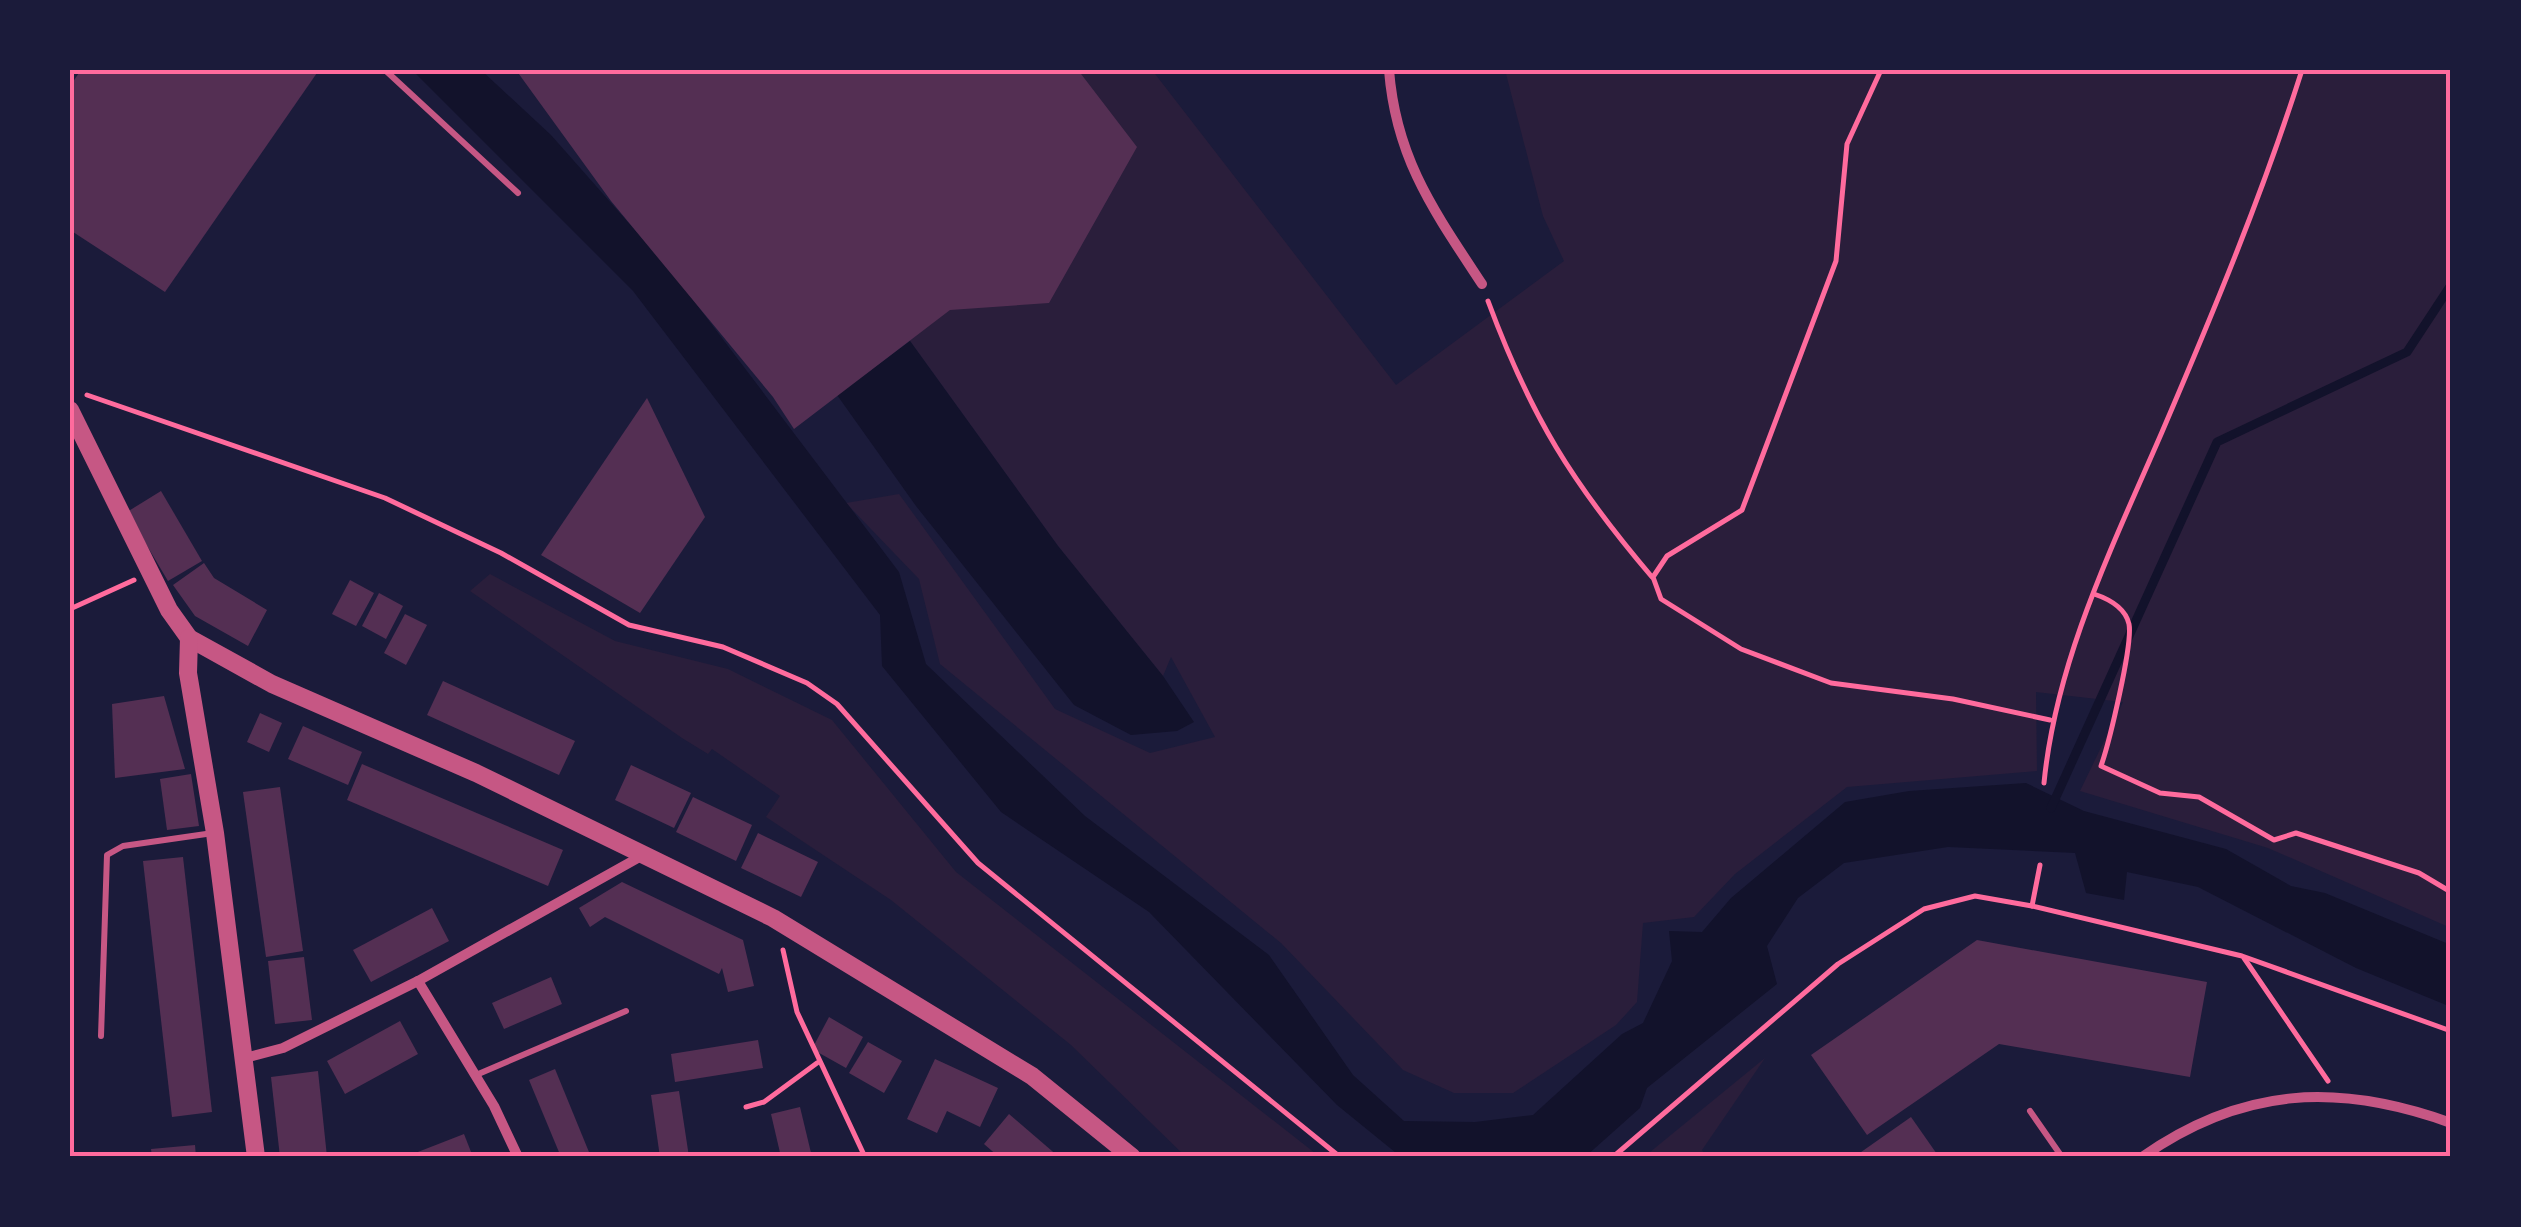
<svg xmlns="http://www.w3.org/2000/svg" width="2521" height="1227" font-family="Manrope,sans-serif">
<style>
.green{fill:#2a1e3b}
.water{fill:#12122b}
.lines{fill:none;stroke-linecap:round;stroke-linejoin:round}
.stream{stroke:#12122b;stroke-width:9}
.building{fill:#542f53}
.path{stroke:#ff6b9d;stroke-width:5}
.service{stroke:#c65784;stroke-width:6}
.minor{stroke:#c65784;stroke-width:10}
.tertiary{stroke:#c65784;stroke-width:18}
.neatline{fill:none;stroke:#ff6b9d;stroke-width:4}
</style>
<rect width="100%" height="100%" fill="#1b1b3a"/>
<g class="green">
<path d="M 1022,70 L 1152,70 L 1396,385 L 1564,261 L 1543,216 L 1505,70 L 2451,70 L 2451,928 L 2268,848 L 2080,791 L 2123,702 L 2036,692 L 2037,771 L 1847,787 L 1735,874 L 1694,917 L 1643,923 L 1637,1002 L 1616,1025 L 1513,1093 L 1454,1093 L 1403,1070 L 1281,943 L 940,664 L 919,579 L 846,503 L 899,494 L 1055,709 L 1150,753 L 1215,737 L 1171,657 L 1163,676 L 1058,546 L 910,341 L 892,309 Z"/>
<path d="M 490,574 L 615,641 L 728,669 L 832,720 L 956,872 L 1320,1157 L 1186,1157 L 1071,1045 L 891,900 L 766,817 L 780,796 L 712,749 L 708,754 L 682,738 L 470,591 Z"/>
<path d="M 1765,1058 L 1702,1150 L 1706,1157 L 1644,1157 Z"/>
</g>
<g class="water">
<path d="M 412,70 L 481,70 L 551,135 L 672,272 L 899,572 L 926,664 L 1085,816 L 1269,955 L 1353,1075 L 1404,1121 L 1475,1122 L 1533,1115 L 1622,1034 L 1643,1023 L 1672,961 L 1669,931 L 1702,932 L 1731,898 L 1845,802 L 1909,791 L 2026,783 L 2084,811 L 2226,849 L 2291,886 L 2325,893 L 2451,945 L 2451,1007 L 2356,968 L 2198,887 L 2127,872 L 2124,900 L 2086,893 L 2075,853 L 1948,847 L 1844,863 L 1798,898 L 1767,946 L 1777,984 L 1647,1088 L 1640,1108 L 1585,1157 L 1401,1157 L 1337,1105 L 1149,912 L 1001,812 L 882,666 L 880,615 L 633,291 Z"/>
<path d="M 910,341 L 1058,546 L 1163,676 L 1194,722 L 1177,731 L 1131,735 L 1074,705 L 916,506 L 837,395 Z"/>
</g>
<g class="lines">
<path class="stream" d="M 2051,808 L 2217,442 L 2407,352 L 2451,285"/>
</g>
<g class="building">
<path d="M 81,70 L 319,70 L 165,292 L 70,230 L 70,86 Z"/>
<path d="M 516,70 L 1078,70 L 1137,147 L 1049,303 L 950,310 L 794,429 L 773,397 L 611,201 Z"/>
<path d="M 647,398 L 705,517 L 640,613 L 541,555 Z"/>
<path d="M 161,491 L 202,561 L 168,581 L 127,512 Z"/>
<path d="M 204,563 L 214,578 L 267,610 L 248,646 L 195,616 L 173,585 Z"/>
<path d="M 350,580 L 374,593 L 356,626 L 332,614 Z"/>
<path d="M 379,593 L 403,606 L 386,639 L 362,626 Z"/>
<path d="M 405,614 L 427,625 L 406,665 L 384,653 Z"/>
<path d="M 443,681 L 575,741 L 559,775 L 427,715 Z"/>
<path d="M 164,696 L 185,769 L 115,778 L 112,704 Z"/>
<path d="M 260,713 L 282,723 L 269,752 L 247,742 Z"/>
<path d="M 303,726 L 362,752 L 348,785 L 288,759 Z"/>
<path d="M 362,764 L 563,850 L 548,886 L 347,800 Z"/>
<path d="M 631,765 L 691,793 L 674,828 L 615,800 Z"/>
<path d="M 191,774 L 199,826 L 167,830 L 160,779 Z"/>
<path d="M 280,787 L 303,951 L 266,957 L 243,792 Z"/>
<path d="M 693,797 L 752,825 L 736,861 L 676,832 Z"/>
<path d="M 758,833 L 818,862 L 801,897 L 741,868 Z"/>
<path d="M 183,857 L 212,1112 L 172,1117 L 143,861 Z"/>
<path d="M 622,882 L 743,940 L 754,986 L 728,992 L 722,968 L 719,974 L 605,917 L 590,927 L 579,908 Z"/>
<path d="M 432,908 L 449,941 L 371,982 L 353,950 Z"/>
<path d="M 1977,940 L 2207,982 L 2190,1077 L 1999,1044 L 1867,1135 L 1811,1055 Z"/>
<path d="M 304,957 L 312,1020 L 275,1024 L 268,961 Z"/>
<path d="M 551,977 L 562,1004 L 504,1029 L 492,1003 Z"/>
<path d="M 829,1017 L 863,1037 L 846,1068 L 812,1049 Z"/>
<path d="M 400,1021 L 418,1054 L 345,1094 L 327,1061 Z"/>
<path d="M 758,1040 L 763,1068 L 675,1082 L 671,1054 Z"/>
<path d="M 868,1042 L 902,1061 L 884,1093 L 849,1073 Z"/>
<path d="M 935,1059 L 998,1088 L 980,1127 L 947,1111 L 937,1133 L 907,1119 Z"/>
<path d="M 555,1069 L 591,1157 L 561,1157 L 529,1080 Z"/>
<path d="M 318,1071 L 327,1157 L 280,1157 L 271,1077 Z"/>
<path d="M 679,1091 L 689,1157 L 660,1157 L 651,1095 Z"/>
<path d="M 800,1107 L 812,1157 L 781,1157 L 771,1114 Z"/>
<path d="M 1009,1114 L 1059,1157 L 999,1157 L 984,1144 Z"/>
<path d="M 1911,1117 L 1939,1157 L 1854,1157 Z"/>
<path d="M 464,1134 L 473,1157 L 405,1157 Z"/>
<path d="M 195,1145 L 196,1157 L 152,1157 L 151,1149 Z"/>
</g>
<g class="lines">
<g class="path">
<path d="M 1881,70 L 1847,144 L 1836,261 L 1742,510 L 1667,556 L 1653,577 L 1661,599 L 1741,649 L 1831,683 L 1953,699 L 2050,720"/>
<path d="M 1488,301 C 1531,417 1572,483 1652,577"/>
<path d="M 87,395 L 385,498 L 501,553 L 629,625 L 723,647 L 807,683 L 837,704 L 978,863 L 1340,1157"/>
<path d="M 2094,594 C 2109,599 2125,607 2129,624 C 2133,645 2109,743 2101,766 L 2160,793 L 2199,797 L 2274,840 L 2296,833 L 2419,873 L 2451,892"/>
<path d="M 70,609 L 134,580"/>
<path d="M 2044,783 C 2056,660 2113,545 2162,432 C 2213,313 2263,193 2302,70"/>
<path d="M 2040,865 L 2032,906 L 2242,956 L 2451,1031"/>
<path d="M 783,950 L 797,1012 L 865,1157"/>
<path d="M 2244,958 L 2328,1081"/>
<path d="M 746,1107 L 764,1102 L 817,1063"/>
<path d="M 1613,1157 L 1838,964 L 1924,909 L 1975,896 L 2032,906"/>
</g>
<g class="service">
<path d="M 385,70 L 518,193"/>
<path d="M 101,1036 L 107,855 L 123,846 L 213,833"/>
<path d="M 476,1075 L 626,1011"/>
<path d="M 2030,1111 L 2062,1157"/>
</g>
<g class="minor">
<path d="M 1389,70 C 1396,159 1434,211 1482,284"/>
<path d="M 418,981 L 494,1106 L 518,1157"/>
<path d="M 245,1058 L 283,1048 L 418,981 L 645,854"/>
<path d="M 2142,1157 C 2242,1087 2337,1082 2451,1123"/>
</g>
<g class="tertiary">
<path d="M 70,410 L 169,610 L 189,638 L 272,684 L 476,773 L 773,918 L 1032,1076 L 1132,1157"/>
<path d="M 189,638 L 188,673 L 215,833 L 256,1157"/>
</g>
</g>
<rect width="2521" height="1227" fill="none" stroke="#1b1b3a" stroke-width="145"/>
<rect x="72" y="72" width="2376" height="1082" class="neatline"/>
</svg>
